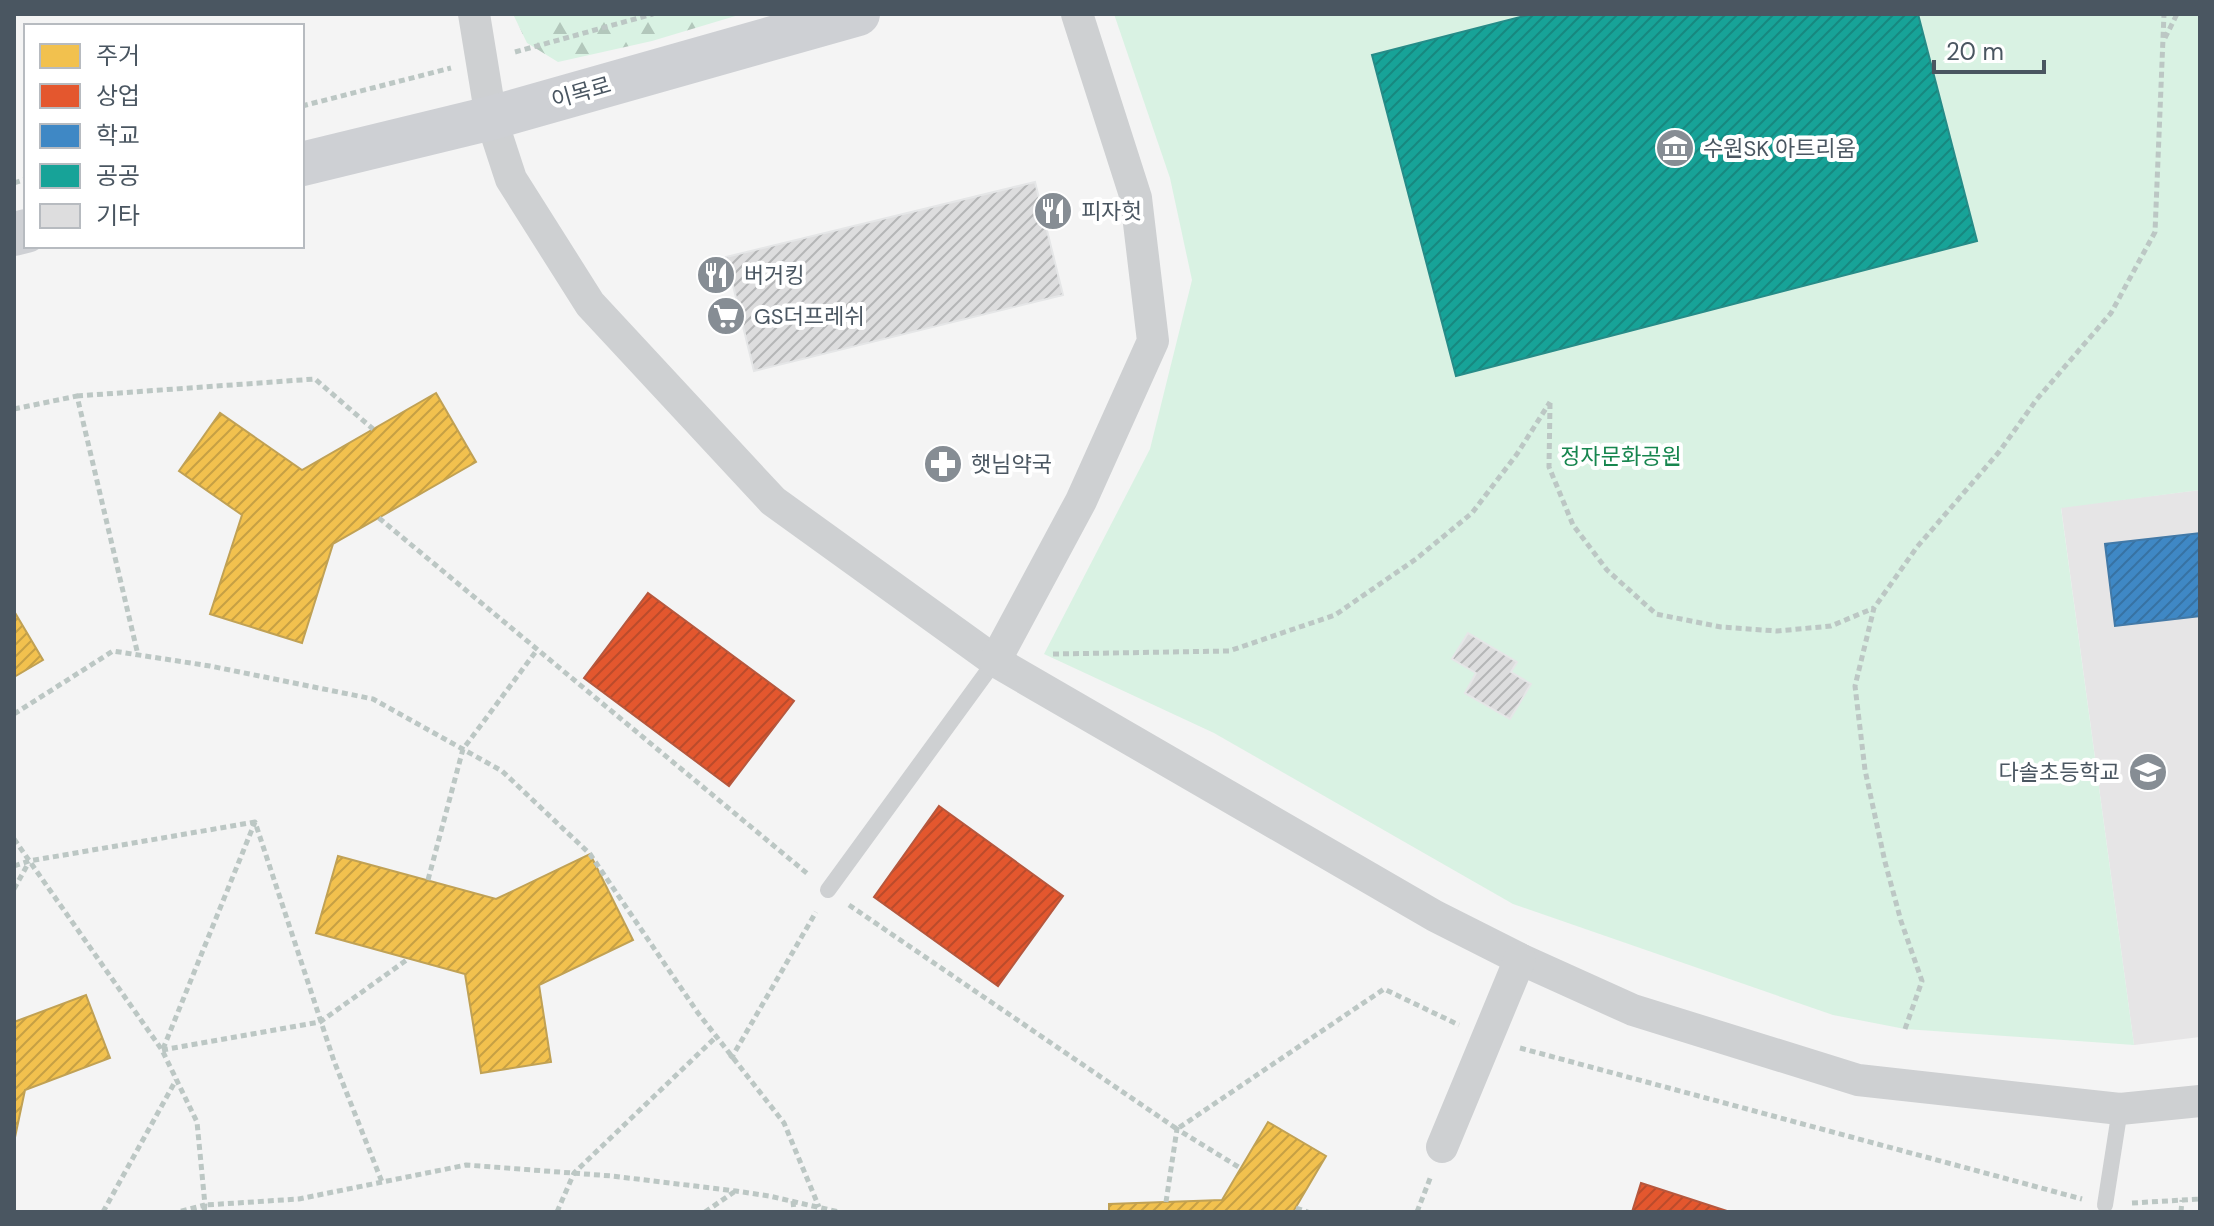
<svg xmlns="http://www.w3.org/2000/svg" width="2214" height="1226" font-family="'DM Sans','Noto Sans KR',sans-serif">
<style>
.education{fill:#e6e5e6}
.forest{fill:url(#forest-firs)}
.green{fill:#d9f2e3}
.homes{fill:url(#homes-hatch);stroke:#c0a154;stroke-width:2}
.shops{fill:url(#shops-hatch);stroke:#b6573d;stroke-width:2}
.schools{fill:url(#schools-hatch);stroke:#4279a7;stroke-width:2}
.public{fill:url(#public-hatch);stroke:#268c88;stroke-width:2}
.building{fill:url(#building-hatch);stroke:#e5e6e7;stroke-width:2}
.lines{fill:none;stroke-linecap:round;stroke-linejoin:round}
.path{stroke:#bcc7c4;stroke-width:5;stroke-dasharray:6 4;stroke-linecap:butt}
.lane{stroke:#ced0d2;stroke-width:16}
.street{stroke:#ced0d2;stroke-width:32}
.secondary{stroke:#ced0d4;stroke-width:44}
.labels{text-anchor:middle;stroke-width:8;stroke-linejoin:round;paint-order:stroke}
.street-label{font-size:22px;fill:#4a5661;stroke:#fff}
.poi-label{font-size:22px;fill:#4a5661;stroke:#fff;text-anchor:start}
.park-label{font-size:22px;fill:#17864f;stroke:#fff}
</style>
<defs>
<pattern id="forest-firs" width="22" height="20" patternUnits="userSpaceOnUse" patternTransform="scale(2)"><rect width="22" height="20" fill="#d9f2e3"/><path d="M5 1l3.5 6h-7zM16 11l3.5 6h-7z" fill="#b2c7bb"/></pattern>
<pattern id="homes-hatch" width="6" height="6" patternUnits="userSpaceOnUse" patternTransform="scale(2)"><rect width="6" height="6" fill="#f2c14e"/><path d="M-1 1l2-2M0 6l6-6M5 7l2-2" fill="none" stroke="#c6a044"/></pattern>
<pattern id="shops-hatch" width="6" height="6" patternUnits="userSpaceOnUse" patternTransform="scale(2)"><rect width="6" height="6" fill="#e4572e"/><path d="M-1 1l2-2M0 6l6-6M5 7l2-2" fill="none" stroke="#bb4b2b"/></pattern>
<pattern id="schools-hatch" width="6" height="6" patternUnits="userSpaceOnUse" patternTransform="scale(2)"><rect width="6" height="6" fill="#3f88c5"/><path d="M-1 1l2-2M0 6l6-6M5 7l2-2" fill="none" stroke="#3772a3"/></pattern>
<pattern id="public-hatch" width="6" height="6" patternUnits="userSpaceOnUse" patternTransform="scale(2)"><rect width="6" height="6" fill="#17a398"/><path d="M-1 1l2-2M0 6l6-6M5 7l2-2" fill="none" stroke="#17887f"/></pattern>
<pattern id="building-hatch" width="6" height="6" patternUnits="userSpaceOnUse" patternTransform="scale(2)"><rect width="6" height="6" fill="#ddddde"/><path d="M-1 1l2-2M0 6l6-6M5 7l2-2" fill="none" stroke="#b5b6b7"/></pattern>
</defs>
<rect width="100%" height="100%" fill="#f4f4f4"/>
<path class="education" d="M 2200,490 L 2200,1037 L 2134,1045 L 2061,507 Z"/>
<path class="forest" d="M 513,14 L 742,14 L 652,41 L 558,62 L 527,43 Z"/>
<path class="green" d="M 1114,14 L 2200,14 L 2200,490 L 2061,508 L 2134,1045 L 1905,1029 L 1833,1015 L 1513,904 L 1214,733 L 1044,654 L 1150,449 L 1192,280 L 1170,178 Z"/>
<g class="homes">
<path d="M 436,393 L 476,462 L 333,544 L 302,643 L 210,614 L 242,515 L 179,471 L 220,413 L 302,470 Z"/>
<path d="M 14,611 L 43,660 L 14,677 Z"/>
<path d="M 590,854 L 633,940 L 539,985 L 551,1062 L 481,1073 L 465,974 L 316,933 L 338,856 L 496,899 Z"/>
<path d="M 86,995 L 110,1058 L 25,1090 L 14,1142 L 14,1022 Z"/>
<path d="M 1268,1122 L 1326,1156 L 1293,1212 L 1109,1212 L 1109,1204 L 1222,1200 Z"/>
</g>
<g class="shops">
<path d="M 648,593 L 794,701 L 729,786 L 584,678 Z"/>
<path d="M 939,806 L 1063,896 L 998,986 L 874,897 Z"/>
<path d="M 1641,1183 L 1730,1212 L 1632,1212 Z"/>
</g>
<path class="schools" d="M 2200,533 L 2200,616 L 2115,626 L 2105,544 Z"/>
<path class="public" d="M 1532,14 L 1918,14 L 1977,241 L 1456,376 L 1372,55 Z"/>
<g class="building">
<path d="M 1035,182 L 1063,295 L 754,371 L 726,257 Z"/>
<path d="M 1468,633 L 1517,662 L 1511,672 L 1531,684 L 1510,719 L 1465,693 L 1476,673 L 1452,659 Z"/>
</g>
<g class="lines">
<g class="path">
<path d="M 2165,38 L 2177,14"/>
<path d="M 515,52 L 653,14"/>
<path d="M 302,106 L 451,68"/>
<path d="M 14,183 L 26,179"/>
<path d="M 77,396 L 315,379 L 373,429"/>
<path d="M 1550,403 L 1549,467 L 1573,525 L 1607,570 L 1656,614 L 1721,627 L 1777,631 L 1831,626 L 1874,608"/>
<path d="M 14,409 L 77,396 L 138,655"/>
<path d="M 379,518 L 809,875"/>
<path d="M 1053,654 L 1229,651 L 1335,615 L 1416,559 L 1472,513 L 1517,454 L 1550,402"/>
<path d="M 14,714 L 113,651 L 210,666 L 373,699 L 502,771 L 590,854 L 698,1013 L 784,1123 L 819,1207"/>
<path d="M 14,839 L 162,1050 L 197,1122 L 205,1205 L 178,1212"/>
<path d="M 14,866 L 29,861 L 255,822 L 334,1061 L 382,1182"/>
<path d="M 428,880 L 463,749 L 537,650"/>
<path d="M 14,889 L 29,862"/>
<path d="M 849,905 L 1177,1129 L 1384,989 L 1459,1025"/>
<path d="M 1905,1029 L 1922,981 L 1901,921 L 1885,862 L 1865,770 L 1855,686 L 1874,608 L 1917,547 L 1999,452 L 2037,399 L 2111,313 L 2155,232 L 2164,14"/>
<path d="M 1520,1048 L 2082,1199"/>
<path d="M 163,1049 L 255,822"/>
<path d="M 162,1050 L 320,1022 L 408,959"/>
<path d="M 730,1055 L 732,1057 L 816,912"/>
<path d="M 793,1201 L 794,1212"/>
<path d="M 1166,1202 L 1177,1129 L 1240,1168"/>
<path d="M 2132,1203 L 2200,1199"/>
<path d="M 1296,1208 L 1308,1212"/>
<path d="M 103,1212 L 176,1080"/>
<path d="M 204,1212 L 205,1205 L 299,1199 L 466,1165 L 612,1176 L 736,1191 L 769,1196 L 839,1212"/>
<path d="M 557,1212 L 574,1173 L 716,1037"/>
<path d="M 705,1212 L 734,1192"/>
<path d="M 1417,1212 L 1431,1176"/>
<path d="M 2181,1212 L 2182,1200"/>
</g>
<g class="lane">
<path d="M 828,890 L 995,661"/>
<path d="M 2105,1205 L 2120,1109"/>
</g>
<g class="street">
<path d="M 474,14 L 491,118 L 511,179 L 590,304 L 773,501 L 995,661 L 1435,916 L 1520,959 L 1633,1010 L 1858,1080 L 2120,1109 L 2200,1101"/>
<path d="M 995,661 L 1081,501 L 1153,341 L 1136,198 L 1077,14"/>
<path d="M 1442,1147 L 1520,959"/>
</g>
<g class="secondary">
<path d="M 302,164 L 491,118 L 858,14"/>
<path d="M 14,234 L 26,231"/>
</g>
</g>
<defs>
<g id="museum-disc" transform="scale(2)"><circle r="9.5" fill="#868d94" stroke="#fff"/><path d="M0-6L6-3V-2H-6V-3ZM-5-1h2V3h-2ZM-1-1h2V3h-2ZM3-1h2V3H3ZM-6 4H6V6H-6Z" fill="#fff"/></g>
<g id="restaurant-disc" transform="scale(2)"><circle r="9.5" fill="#868d94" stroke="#fff"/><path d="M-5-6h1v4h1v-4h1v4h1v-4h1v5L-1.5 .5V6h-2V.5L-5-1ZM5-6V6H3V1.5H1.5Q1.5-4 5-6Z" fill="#fff"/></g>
<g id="supermarket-disc" transform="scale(2)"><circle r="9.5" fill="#868d94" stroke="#fff"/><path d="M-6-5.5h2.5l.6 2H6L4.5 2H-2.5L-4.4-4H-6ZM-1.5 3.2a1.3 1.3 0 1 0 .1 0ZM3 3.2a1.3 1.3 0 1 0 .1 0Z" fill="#fff"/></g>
<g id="pharmacy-disc" transform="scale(2)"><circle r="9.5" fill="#868d94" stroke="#fff"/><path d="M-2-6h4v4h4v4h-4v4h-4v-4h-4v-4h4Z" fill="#fff"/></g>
<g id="school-disc" transform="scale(2)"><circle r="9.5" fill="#868d94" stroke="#fff"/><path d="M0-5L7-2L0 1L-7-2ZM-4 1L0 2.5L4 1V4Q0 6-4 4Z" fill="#fff"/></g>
</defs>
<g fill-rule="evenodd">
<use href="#museum-disc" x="1675" y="148"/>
<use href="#restaurant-disc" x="1053" y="211"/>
<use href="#restaurant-disc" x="716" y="275"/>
<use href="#supermarket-disc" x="726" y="316"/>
<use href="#pharmacy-disc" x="943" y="464"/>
<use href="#school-disc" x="2148" y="772"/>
</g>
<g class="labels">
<g class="street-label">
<text transform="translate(581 92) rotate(-16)" y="8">이목로</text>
</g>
<g class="poi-label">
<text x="1703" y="156">수원SK 아트리움</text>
<text x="1081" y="219">피자헛</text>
<text x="744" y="283">버거킹</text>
<text x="754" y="324">GS더프레쉬</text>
<text x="971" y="472">햇님약국</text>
<text x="2120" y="780" text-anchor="end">다솔초등학교</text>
</g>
<g class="park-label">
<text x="1621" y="464">정자문화공원</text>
</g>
</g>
<rect width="2214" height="1226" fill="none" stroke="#4a5661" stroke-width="32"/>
<rect x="24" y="24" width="280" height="224" fill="#ffffff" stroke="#b7bbc0" stroke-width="2"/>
<rect x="40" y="44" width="40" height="24" fill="#f2c14e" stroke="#b7bbc0" stroke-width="2"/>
<text x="96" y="64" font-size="24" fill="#4a5661">주거</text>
<rect x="40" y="84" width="40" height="24" fill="#e4572e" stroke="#b7bbc0" stroke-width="2"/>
<text x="96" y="104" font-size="24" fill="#4a5661">상업</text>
<rect x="40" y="124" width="40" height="24" fill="#3f88c5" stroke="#b7bbc0" stroke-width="2"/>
<text x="96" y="144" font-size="24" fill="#4a5661">학교</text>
<rect x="40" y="164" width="40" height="24" fill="#17a398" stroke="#b7bbc0" stroke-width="2"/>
<text x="96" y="184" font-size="24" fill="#4a5661">공공</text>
<rect x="40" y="204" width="40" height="24" fill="#ddddde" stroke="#b7bbc0" stroke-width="2"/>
<text x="96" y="224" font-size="24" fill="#4a5661">기타</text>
<path d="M1934 60v12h110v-12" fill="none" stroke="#4a5661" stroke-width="4"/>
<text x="1946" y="60" font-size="24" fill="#4a5661" stroke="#ffffff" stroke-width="6" paint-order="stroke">20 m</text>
</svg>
